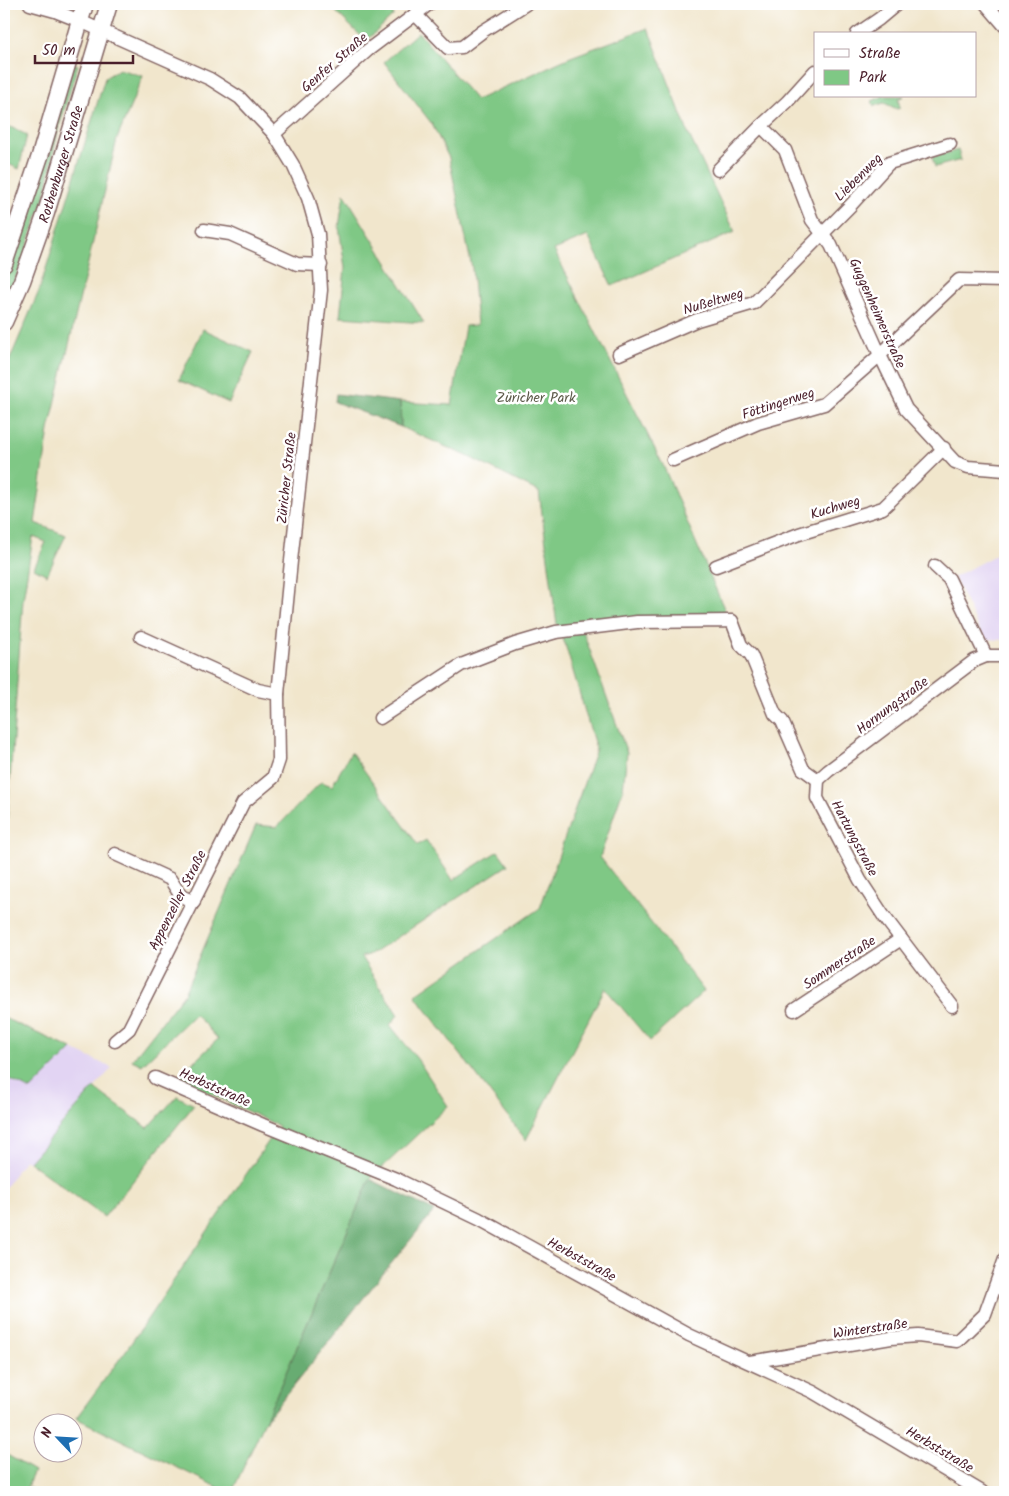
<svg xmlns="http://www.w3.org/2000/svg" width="1009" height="1496" font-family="Kalam,sans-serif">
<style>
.built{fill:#e2d4f3}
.green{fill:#7fc885;stroke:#647458}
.forest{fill:#67ac72;stroke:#58664e}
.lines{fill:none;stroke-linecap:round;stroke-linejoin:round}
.minor-casing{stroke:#846563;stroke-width:15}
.major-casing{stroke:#846563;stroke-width:19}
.minor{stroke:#fff;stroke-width:12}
.major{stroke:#fff;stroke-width:16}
.labels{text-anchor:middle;stroke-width:5;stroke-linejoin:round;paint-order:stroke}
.street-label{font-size:14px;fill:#4a1f2b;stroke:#fff}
.park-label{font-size:14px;fill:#5d5a4a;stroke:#fff}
</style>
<rect width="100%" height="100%" fill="#fff"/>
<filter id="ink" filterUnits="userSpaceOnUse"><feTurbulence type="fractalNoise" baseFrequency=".02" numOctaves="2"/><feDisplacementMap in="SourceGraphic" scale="10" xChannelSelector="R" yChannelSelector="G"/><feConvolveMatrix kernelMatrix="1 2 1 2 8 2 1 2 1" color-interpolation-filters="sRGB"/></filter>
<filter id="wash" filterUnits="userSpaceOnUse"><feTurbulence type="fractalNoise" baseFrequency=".0096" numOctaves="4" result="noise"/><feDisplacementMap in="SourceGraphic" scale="20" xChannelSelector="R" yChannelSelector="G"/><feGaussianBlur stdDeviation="1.12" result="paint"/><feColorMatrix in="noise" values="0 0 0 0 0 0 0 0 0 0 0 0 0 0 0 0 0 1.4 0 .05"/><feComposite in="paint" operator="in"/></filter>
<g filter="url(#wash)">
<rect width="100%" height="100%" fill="#f1e6cc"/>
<g class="built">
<path d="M 999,553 L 1005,565 L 1005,640 L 984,639 L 954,577 Z"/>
<path d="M 72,1049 L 112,1068 L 29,1162 L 25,1159 L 4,1189 L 4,1077 L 31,1090 Z"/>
</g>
<g class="green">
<path d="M 328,4 L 383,4 L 394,15 L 366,41 Z"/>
<path d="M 648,28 L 689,135 L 735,232 L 612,286 L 588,236 L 554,250 L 663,465 L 726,613 L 580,623 L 627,753 L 623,789 L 600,857 L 704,991 L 650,1041 L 605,988 L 526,1140 L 415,995 L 540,908 L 596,749 L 565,644 L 557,625 L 539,492 L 467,456 L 401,427 L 400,402 L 452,405 L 465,326 L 477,325 L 472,268 L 449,158 L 432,124 L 384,62 L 418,32 L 476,100 L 568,58 Z"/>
<path d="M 74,63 L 78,65 L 58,131 L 45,196 L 19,270 L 4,306 L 4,283 L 16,251 Z"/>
<path d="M 119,69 L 143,76 L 117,139 L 49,430 L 35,523 L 66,535 L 47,575 L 34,568 L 46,542 L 33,537 L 23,600 L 4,864 L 4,373 L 39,291 L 105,78 Z"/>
<path d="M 884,96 L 904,96 L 898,99 L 900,108 L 897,109 L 884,103 L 874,106 L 872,101 Z"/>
<path d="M 4,124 L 27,135 L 19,169 L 4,162 Z"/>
<path d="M 958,150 L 961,160 L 935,167 L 932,157 Z"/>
<path d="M 344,193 L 424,323 L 340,317 L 345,268 L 339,227 Z"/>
<path d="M 203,329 L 253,352 L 229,403 L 179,380 Z"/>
<path d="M 351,752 L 418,845 L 426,840 L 453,880 L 498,851 L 508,865 L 372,954 L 361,957 L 398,1015 L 390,1025 L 418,1060 L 448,1106 L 370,1179 L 265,1421 L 232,1492 L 227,1492 L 76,1418 L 127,1349 L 279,1126 L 177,1078 L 218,1039 L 195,1014 L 142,1065 L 132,1060 L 184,994 L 256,825 L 277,827 L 321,782 L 332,786 Z"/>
<path d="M 4,1018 L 72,1049 L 31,1090 L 4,1077 Z"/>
<path d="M 94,1088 L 148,1128 L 177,1096 L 194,1105 L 104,1217 L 29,1162 Z"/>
<path d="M 4,1453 L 34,1471 L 27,1487 L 37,1492 L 4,1492 Z"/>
</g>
<g class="forest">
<path d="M 336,394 L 400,402 L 401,427 L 335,402 Z"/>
<path d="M 370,1179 L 434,1211 C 377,1280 322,1351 265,1421 Z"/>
</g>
</g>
<g filter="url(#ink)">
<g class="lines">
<g class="minor-casing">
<g id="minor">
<path d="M 30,4 L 55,11 L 80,21 L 210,79 L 240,98 L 274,134 L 293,165 L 308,198 L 318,234 L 321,290 L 291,561 L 278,694 L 279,760 L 273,778 L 243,803 L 129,1029 L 115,1041"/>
<path d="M 986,4 L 1005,26"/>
<path d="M 415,14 L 448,48 L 462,47 L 483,31 L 526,4"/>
<path d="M 857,34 L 879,19 L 897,4"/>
<path d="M 761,126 L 785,150 L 812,220 L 831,245 L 880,355 L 906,409 L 955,462 L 968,467 L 1005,470"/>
<path d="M 274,134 L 368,50 L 429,4"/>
<path d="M 718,170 L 761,126 L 787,102 L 815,71"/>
<path d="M 204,230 L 230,234 L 297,264 L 321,265"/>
<path d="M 619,354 L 697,320 L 754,303 L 850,206 L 889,163 L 950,144"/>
<path d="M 673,460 L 758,423 L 824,404 L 880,355 L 959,280 L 1005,281"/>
<path d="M 716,566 L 799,534 L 883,508 L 944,448"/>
<path d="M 935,566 L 949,579 L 986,656"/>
<path d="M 141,637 L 258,690 L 278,694"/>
<path d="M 380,718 L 461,665 L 515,644 L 556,632 L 637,622 L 732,621 L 741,645 L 751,655 L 775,714 L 782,721 L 803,769 L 818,780"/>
<path d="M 818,780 L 817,798 L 860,880 L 883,915 L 952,1006"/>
<path d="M 818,780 L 828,771 L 974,661 L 986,656 L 1005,656"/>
<path d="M 115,854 L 170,879 L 181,896 L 194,902"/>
<path d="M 794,1010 L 901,939"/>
<path d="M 155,1078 L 263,1125 L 396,1179 L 479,1219 L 689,1335 L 813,1392 L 982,1492"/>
<path d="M 750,1362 L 891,1338 L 918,1336 L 957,1341 L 985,1314 L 1005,1259"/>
</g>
</g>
<g class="major-casing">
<g id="major">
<path d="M 4,264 L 40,156 L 85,4"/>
<path id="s1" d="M 4,322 L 22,281 L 46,213 L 109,4"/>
</g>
</g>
<use href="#minor" class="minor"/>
<use href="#major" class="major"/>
</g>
</g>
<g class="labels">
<g class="street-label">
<text transform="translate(334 62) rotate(-41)" y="5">Genfer Straße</text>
<text dy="5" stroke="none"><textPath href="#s1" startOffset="168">Rothenburger Straße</textPath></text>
<text transform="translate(858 177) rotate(-45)" y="5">Liebenweg</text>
<text transform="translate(713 301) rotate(-17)" y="5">Nußeltweg</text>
<text transform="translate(878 313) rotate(66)" y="5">Guggenheimerstraße</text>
<text transform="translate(778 403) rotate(-18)" y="5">Föttingerweg</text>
<text transform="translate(286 478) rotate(-84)" y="5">Züricher Straße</text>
<text transform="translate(835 507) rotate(-17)" y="5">Kuchweg</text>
<text transform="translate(892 705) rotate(-37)" y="5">Hornungstraße</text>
<text transform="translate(855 838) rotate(62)" y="5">Hartungstraße</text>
<text transform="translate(177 900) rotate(-63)" y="5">Appenzeller Straße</text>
<text transform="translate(839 962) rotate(-34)" y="5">Sommerstraße</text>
<text transform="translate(215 1087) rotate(24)" y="5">Herbststraße</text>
<text transform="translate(582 1259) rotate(29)" y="5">Herbststraße</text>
<text transform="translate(870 1328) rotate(-8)" y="5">Winterstraße</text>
<text transform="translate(940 1449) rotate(31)" y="5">Herbststraße</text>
</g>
<g class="park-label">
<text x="536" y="402">Züricher Park</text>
</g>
</g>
<rect width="1009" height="1496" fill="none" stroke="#fff" stroke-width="20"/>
<rect x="814" y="32" width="162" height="65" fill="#ffffff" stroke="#b7a5aa"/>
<rect x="824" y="49" width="25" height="8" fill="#ffffff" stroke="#b7a5aa"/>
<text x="859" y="58" font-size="15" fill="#4a1f2b">Straße</text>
<rect x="824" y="70" width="25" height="15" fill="#7fc885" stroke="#b7a5aa"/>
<text x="859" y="82" font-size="15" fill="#4a1f2b">Park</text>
<g transform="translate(58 1438) rotate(295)"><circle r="24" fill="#ffffff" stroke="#b7a5aa"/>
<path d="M0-4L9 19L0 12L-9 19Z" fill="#1f6fb2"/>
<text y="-8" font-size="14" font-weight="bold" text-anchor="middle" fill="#4a1f2b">N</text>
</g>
<path d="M35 55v8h98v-8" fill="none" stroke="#4a1f2b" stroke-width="2.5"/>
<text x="42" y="55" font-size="15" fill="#4a1f2b" stroke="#ffffff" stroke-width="4" paint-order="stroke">50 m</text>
</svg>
